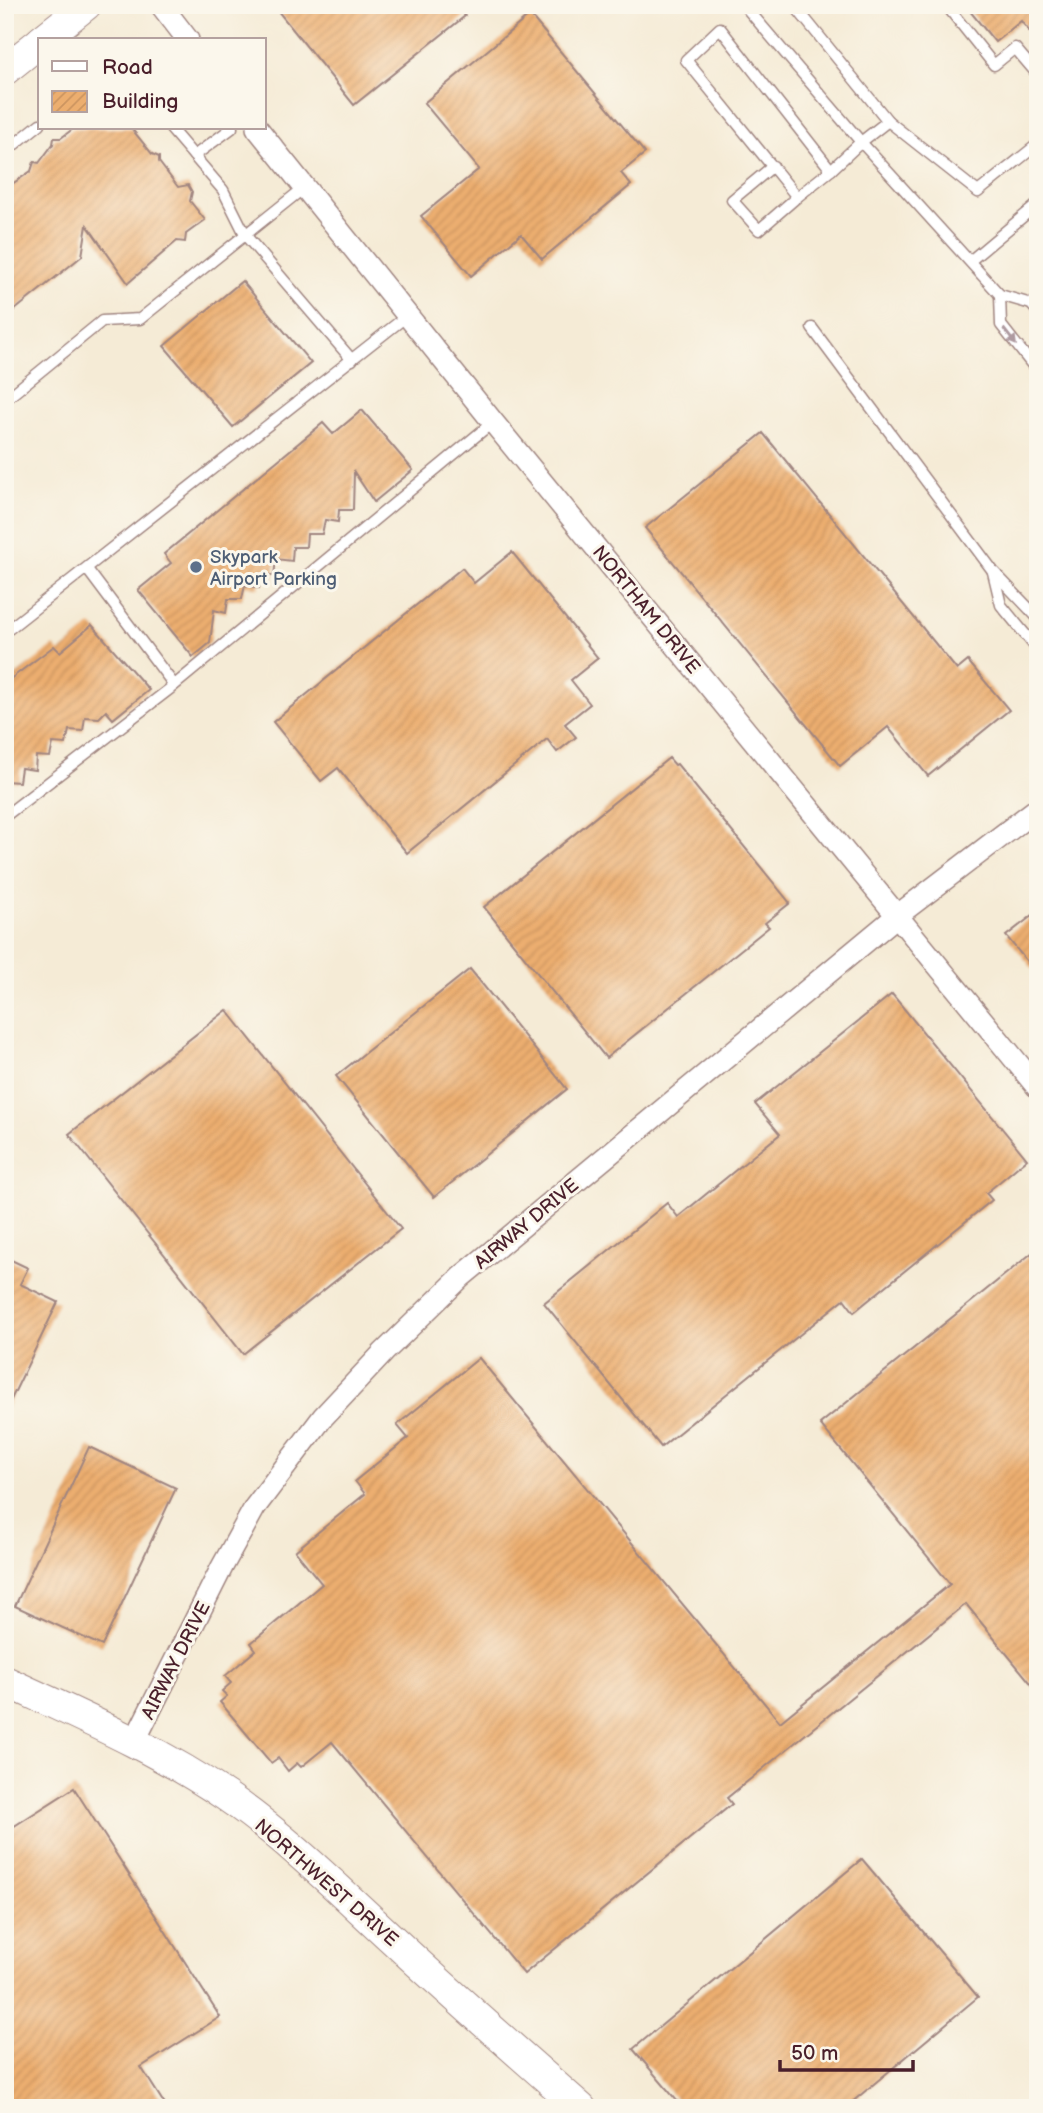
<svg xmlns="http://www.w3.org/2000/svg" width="1043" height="2113" font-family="'Balsamiq Sans',sans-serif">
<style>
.building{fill:url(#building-hatch)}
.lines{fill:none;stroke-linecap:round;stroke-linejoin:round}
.lane-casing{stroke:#a08580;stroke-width:13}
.street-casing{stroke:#a08580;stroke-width:24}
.secondary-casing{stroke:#a08580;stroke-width:32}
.lane{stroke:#fff;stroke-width:10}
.street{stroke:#fff;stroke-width:21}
.secondary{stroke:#fff;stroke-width:30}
.oneway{fill:#ae9aa0}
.service-dot{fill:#5c6f8a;stroke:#fbf7ec;stroke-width:2.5}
.labels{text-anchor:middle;stroke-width:6;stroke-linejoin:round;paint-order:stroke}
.service-label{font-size:19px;fill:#4e5e75;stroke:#fbf7ec;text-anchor:start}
.street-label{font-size:19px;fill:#4a1f2b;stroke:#fbf7ec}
</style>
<defs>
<pattern id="building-hatch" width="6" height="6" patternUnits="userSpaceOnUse" patternTransform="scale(1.75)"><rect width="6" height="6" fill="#ecae6f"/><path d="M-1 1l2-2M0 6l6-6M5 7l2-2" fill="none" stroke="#cc9560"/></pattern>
</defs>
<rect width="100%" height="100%" fill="#fbf7ec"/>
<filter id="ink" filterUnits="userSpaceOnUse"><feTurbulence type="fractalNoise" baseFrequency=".0143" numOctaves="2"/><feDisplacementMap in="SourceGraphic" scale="14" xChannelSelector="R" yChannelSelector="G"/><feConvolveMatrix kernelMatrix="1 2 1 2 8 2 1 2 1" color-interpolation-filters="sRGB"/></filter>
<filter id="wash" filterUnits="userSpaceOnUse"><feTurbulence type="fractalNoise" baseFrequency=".00686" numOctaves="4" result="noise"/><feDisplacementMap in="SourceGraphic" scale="28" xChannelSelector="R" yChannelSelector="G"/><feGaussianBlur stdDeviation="1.57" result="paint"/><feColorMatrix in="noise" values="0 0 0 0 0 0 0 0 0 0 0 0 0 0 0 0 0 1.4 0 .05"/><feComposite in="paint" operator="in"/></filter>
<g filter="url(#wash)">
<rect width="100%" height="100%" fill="#f5ebd6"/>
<g id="blocks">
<g class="building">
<path d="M 273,5 L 456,5 L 465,16 L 354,105 Z"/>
<path d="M 965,5 L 1038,5 L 1038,42 L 1021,21 L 995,42 Z"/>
<path d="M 530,15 L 645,153 L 621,173 L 631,185 L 542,259 L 521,234 L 471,276 L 421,216 L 479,169 L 424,103 Z"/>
<path d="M 74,128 L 131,128 L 152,154 L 159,157 L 159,162 L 178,187 L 188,185 L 192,192 L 190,201 L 205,220 L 186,234 L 185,242 L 177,241 L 128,283 L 87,225 L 82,256 L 5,318 L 6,183 L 12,184 L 31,171 L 34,162 L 39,163 L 53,144 L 54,138 L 61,138 Z"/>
<path d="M 242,281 L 311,363 L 233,427 L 164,346 Z"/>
<path d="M 362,410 L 413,470 L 374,502 L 354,472 L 353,510 L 339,510 L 338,522 L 325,520 L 322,534 L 307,534 L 306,547 L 293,547 L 292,561 L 276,559 L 274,576 L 261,574 L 259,588 L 245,585 L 242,599 L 228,599 L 226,613 L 214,610 L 210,643 L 193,657 L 138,590 L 171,563 L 164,554 L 323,423 L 333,434 Z"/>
<path d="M 763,433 L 957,670 L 968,661 L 1009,710 L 928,776 L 888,727 L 840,766 L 645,528 Z"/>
<path d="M 512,552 L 598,658 L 571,680 L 590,704 L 565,724 L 576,737 L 557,752 L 547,739 L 407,853 L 338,768 L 321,781 L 273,722 L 462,568 L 474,583 Z"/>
<path d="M 92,625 L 149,690 L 113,719 L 106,711 L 99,718 L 85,717 L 83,731 L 69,730 L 66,744 L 53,743 L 50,757 L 36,756 L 35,770 L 21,768 L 19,782 L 5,781 L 5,683 L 54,646 L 60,652 Z"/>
<path d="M 669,758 L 675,765 L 677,764 L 790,903 L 765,923 L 769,927 L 606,1058 L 484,907 Z"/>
<path d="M 1038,911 L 1038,975 L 1006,936 Z"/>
<path d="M 470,969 L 567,1089 L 434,1197 L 336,1076 Z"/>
<path d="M 892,994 L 1027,1159 L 986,1193 L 992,1200 L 854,1312 L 844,1299 L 661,1447 L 544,1303 L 667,1203 L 678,1217 L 780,1134 L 755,1104 Z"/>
<path d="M 227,1010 L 401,1229 L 243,1354 L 69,1134 Z"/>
<path d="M 1038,1248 L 1038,1692 L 966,1604 L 727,1798 L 732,1804 L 524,1974 L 332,1742 L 301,1767 L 297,1763 L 288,1771 L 278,1758 L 271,1763 L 220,1702 L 227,1696 L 222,1691 L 231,1683 L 225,1676 L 256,1650 L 251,1643 L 322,1584 L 295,1551 L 365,1494 L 355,1481 L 408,1438 L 397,1425 L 479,1358 L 780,1722 L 950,1584 L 820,1424 Z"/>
<path d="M 5,1257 L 28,1268 L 20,1284 L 58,1302 L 5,1412 Z"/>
<path d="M 89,1447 L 176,1488 L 102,1646 L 15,1606 Z"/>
<path d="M 74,1788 L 220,2017 L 141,2067 L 167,2108 L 8,2108 L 5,2103 L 5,1832 Z"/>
<path d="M 862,1859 L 978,1997 L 845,2108 L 683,2108 L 633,2049 Z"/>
</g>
</g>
</g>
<g filter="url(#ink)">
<use href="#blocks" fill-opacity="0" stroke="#a08580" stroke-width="2"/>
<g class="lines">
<g class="lane-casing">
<g id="lane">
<path d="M 744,5 L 861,142 L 1000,295 L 1031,304 L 1038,312"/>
<path d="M 794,5 L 888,121 L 978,192 L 1038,144"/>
<path d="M 946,5 L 994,65 L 1015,48 L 1038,75"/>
<path d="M 170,128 L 223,190 L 246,236 L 352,360"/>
<path d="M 5,152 L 40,124"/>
<path d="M 194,156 L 232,128"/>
<path d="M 773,166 L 732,200 L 759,230 L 797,197 L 686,60 L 720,28 L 831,170 L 861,142 L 888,121"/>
<path d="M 797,197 L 831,170"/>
<path d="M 970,261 L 1038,204"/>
<path d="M 1000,295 L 1001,325 L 1038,372"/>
<path d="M 812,328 L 993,571 L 1038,618"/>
<path d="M 5,400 L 102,321 L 140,319 L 305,187"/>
<path d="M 87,569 L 174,685"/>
<path d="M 993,572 L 1001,605 L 1038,650"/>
<path d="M 5,632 L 408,315"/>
<path d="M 5,816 L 171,688 L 493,422"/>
</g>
</g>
<g class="street-casing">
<g id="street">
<path d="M 161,5 L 188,40"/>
<path d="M 257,128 L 493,422 L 1038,1088"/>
<path d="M 134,1742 L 222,1567 L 255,1507 L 323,1417 L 384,1352 L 461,1277 L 898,915 L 1038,808"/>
</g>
</g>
<g class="secondary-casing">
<g id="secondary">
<path d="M 42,40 L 86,5"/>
<path d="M 5,70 L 40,42"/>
<path d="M 5,1681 C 80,1716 157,1749 226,1796 C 286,1837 338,1889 391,1938 C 453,1996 517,2052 581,2108"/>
</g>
</g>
<use href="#lane" class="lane"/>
<use href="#street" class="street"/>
<use href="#secondary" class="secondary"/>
</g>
<defs><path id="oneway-solid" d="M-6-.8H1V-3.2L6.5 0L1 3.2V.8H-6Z" transform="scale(1.75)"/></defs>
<use class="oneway" href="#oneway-solid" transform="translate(1010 337) rotate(52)"/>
</g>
<circle class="service-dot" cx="196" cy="567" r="7"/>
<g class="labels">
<g class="service-label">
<text x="210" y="563">Skypark<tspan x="210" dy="22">Airport Parking</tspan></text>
</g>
<g class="street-label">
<text transform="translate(647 609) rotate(51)" y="7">NORTHAM DRIVE</text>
<text transform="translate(526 1223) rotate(-40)" y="7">AIRWAY DRIVE</text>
<text transform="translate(175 1660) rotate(-63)" y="7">AIRWAY DRIVE</text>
<text transform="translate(327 1882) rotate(41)" y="7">NORTHWEST DRIVE</text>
</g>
</g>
<rect width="1043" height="2113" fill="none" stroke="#fbf7ec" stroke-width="28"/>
<rect x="38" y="38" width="228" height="91" fill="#fbf7ec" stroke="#b4a19f" stroke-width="2"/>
<rect x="52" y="61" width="35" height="10" fill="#ffffff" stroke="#b4a19f" stroke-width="2"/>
<text x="102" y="74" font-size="21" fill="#4a1f2b">Road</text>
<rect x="52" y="91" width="35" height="21" fill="url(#building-hatch)" stroke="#b4a19f" stroke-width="2"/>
<text x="102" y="108" font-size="21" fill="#4a1f2b">Building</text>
<path d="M780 2060v10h133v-10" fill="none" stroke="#4a1f2b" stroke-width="3.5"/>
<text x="791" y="2060" font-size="21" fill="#4a1f2b" stroke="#fbf7ec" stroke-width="5" paint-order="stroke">50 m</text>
</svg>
